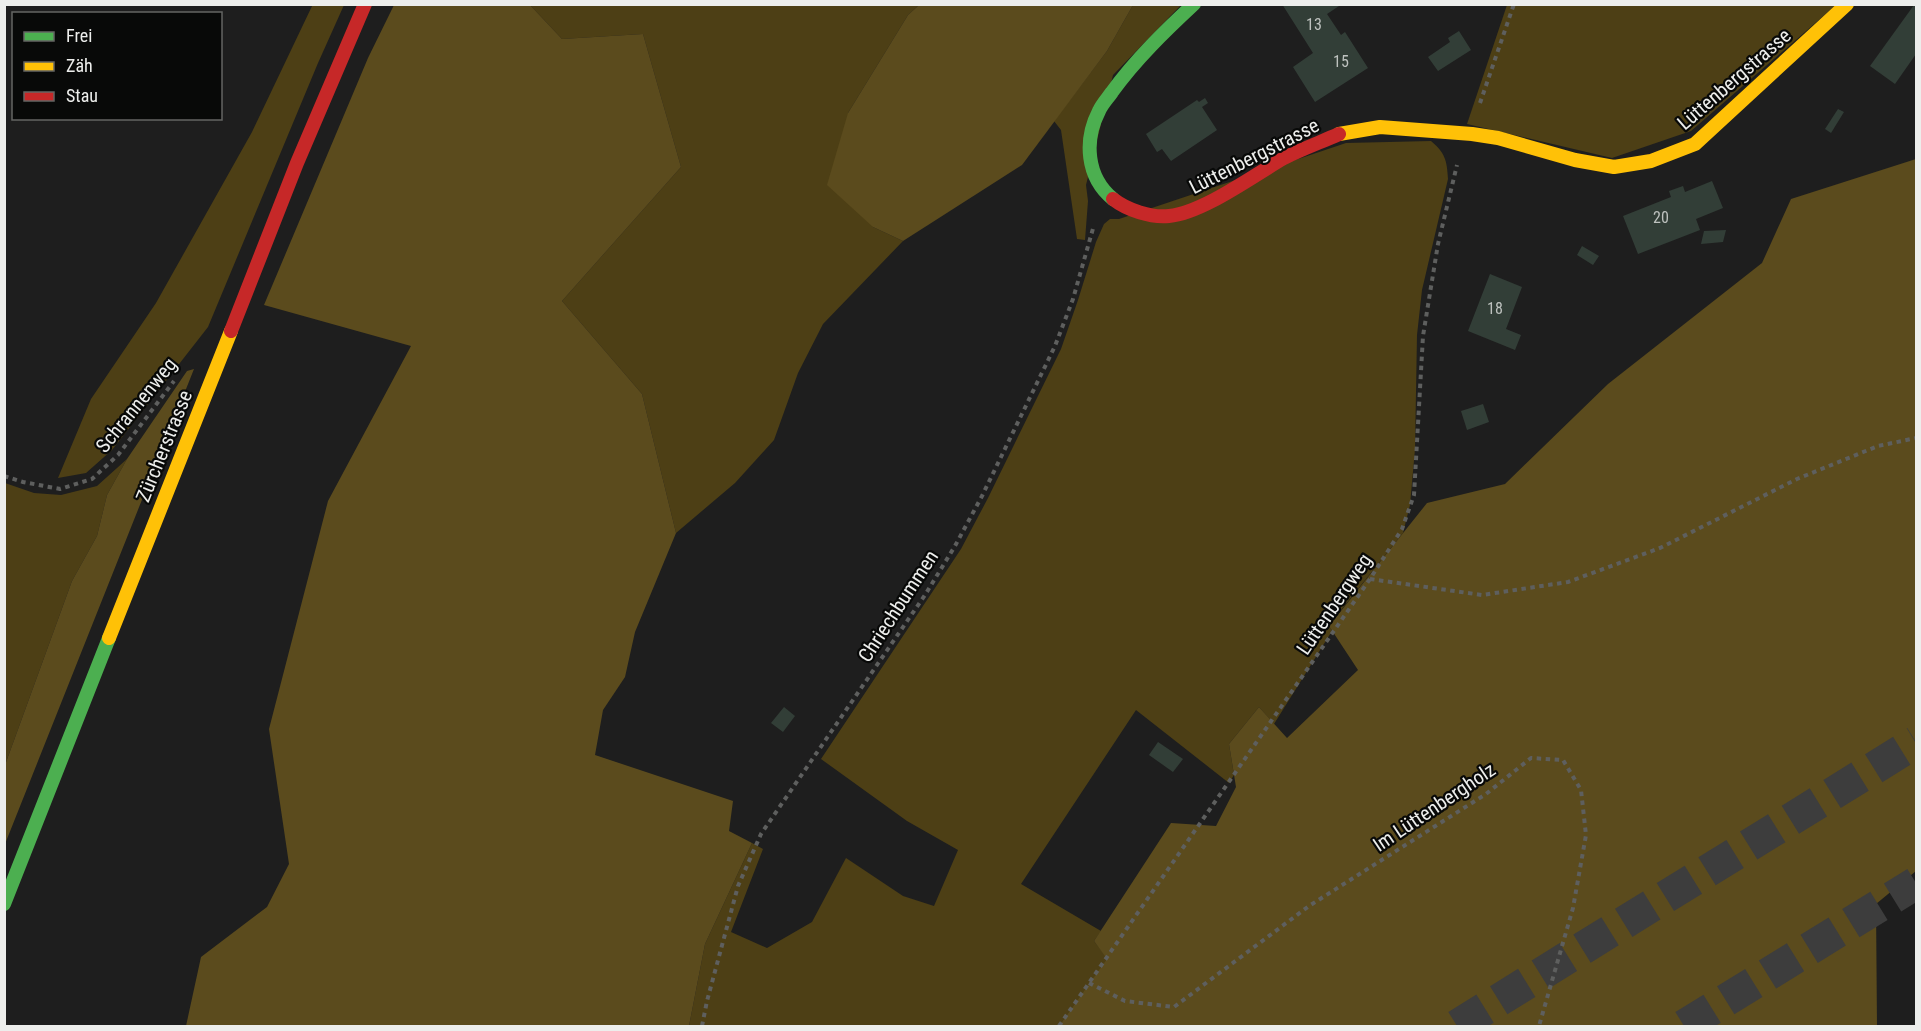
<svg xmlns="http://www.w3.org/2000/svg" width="1921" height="1031" font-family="'Roboto Condensed',sans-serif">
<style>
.green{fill:#4d3f15}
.forest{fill:#5b4b1d}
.building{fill:#323e37}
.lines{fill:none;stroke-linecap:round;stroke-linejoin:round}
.highway-tunnel{stroke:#3d3d3d;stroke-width:33;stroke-dasharray:33 16;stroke-linecap:butt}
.path{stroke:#5e5f5e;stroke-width:4;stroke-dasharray:4.5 4.5;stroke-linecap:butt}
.fast{stroke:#4caf50;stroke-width:14}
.slow{stroke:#ffc107;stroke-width:14}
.jam{stroke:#c62828;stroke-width:14}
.labels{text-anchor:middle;stroke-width:4.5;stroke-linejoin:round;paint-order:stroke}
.number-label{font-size:16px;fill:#bec2bf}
.street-label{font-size:20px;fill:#edeeec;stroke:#080908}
</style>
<rect width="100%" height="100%" fill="#1e1e1e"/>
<g class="green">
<path d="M 313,4 L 344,5 L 318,63 L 208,327 L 112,450 L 86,473 L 58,478 L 91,399 L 156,303 L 252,132 Z"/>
<path d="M 530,5 L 919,5 L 908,15 L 848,113 L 873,227 L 903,241 L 823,324 L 798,373 L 774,440 L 735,483 L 676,533 L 642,394 L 562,301 L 681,167 L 643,34 L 562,39 Z"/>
<path d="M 1133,5 L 1181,5 L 1113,75 L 1086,185 L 1088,201 L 1085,240 L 1077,239 L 1061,130 L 1054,121 L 1107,51 Z"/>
<path d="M 1507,5 L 1836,5 L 1691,131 L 1612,158 L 1467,124 Z"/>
<path d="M 1431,141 C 1445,153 1447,160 1448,179 L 1422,290 L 1417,335 L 1415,449 L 1410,505 L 1403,533 L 1329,625 L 1332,631 L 1274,724 L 1259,707 L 1229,744 L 1234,775 L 1229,783 L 1136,710 L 1021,884 L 1101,931 L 1094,941 L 1108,959 L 1059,1026 L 689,1026 L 705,944 L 752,843 L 763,849 L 731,932 L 767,948 L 812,922 L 846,858 L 903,896 L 934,906 L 958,850 L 907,821 L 821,759 L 961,549 L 988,498 L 1061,349 L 1078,300 L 1096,242 L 1104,224 L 1110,219 L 1119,219 L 1346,143 Z"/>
<path d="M 127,459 L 107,495 L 97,536 L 72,581 L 5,765 L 5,483 L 34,493 L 61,495 L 97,486 Z"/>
</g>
<g class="forest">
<path d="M 394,5 L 530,5 L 562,39 L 643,34 L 681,167 L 562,301 L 642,394 L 676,533 L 635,632 L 625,677 L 603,710 L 595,755 L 733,801 L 729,831 L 752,843 L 705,944 L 689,1026 L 186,1026 L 201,957 L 267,907 L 289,864 L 269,729 L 328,501 L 411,346 L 264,305 L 368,58 Z"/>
<path d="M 919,5 L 1133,5 L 1107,51 L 1022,165 L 903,241 L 873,227 L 827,185 L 848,113 L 908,15 Z"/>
<path d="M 1916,159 L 1916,871 L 1876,904 L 1877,1026 L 1059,1026 L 1107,959 L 1094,941 L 1171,823 L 1216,826 L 1236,787 L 1229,744 L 1259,707 L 1287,738 L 1358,670 L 1329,626 L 1427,503 L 1505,484 L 1608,384 L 1762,263 L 1791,199 Z"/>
<path d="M 194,369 L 5,844 L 5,765 L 72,581 L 97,536 L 107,495 L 127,459 L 187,371 Z"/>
</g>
<g class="building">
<path d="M 1282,4 L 1342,4 L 1327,14 L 1341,35 L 1345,32 L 1368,68 L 1315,102 L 1293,67 L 1313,53 Z"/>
<path d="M 1914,5 L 1916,7 L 1916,54 L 1895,84 L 1870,66 Z"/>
<path d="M 1459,31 L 1471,50 L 1438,71 L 1428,57 L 1450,42 L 1448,38 Z"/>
<path d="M 1205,98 L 1208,103 L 1202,107 L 1217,130 L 1171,161 L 1162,149 L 1157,152 L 1146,134 L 1197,100 L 1199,102 Z"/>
<path d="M 1838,109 L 1844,112 L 1831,133 L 1825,129 Z"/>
<path d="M 1712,181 L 1723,208 L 1696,219 L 1700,230 L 1638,254 L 1623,216 L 1671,197 L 1669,191 L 1683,186 L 1685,192 Z"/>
<path d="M 1726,230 L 1723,242 L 1701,244 L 1704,231 Z"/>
<path d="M 1582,246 L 1599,256 L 1593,265 L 1577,255 Z"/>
<path d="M 1490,274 L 1522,287 L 1506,329 L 1521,335 L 1515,350 L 1468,331 Z"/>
<path d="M 1483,404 L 1489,422 L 1467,430 L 1461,411 Z"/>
<path d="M 784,707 L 795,716 L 783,732 L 771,723 Z"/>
<path d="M 1158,742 L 1183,759 L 1173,772 L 1149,755 Z"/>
</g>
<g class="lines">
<g class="highway-tunnel">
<path d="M 1457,1026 L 1916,742"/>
<path d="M 1684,1026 L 1916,883"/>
</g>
<g class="path">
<path d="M 1480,103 L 1514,4"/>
<path d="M 4,476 L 23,482 L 60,489 L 92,479 L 118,455 L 174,381"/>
<path d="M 1370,579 L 1482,595 L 1568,582 L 1660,548 L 1797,479 L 1878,446 L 1916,438"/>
<path d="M 1089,983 L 1125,1001 L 1174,1007 L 1309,906 L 1486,794 L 1531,758 L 1563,760 L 1581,790 L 1586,835 L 1573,908 L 1539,1026"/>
<path d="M 702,1026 L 707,1001 L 738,886 L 761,834 L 925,595 L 955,546 L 982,496 L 1055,346 L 1073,299 L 1094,225"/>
<path d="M 1059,1026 L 1370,579 L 1402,529 L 1414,495 L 1423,336 L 1438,244 L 1457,165"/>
</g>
<g class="fast">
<path d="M 1113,199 C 1086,177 1084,140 1099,111 C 1102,104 1108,98 1112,92 C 1136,59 1165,31 1194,4"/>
<path d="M 4,904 L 109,638"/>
</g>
<g class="slow">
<path d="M 1339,134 L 1380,127 L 1472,134 L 1498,138 L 1575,160 L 1614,167 L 1651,161 L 1695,144 L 1847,4"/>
<path d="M 109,638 L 231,331"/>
</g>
<g class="jam">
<path d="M 1113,199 C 1127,210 1151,218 1169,216 C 1203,213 1254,175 1284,158 C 1302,149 1321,142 1339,134"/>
<path d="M 231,331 L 297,163 L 365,4"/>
</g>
</g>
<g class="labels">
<g class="number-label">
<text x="1314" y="30">13</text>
<text x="1341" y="67">15</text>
<text x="1661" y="223">20</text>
<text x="1495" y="314">18</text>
</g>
<g class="street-label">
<text transform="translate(1734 79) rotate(-41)" y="7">Lüttenbergstrasse</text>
<text transform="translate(1254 156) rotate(-27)" y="7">Lüttenbergstrasse</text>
<text transform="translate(136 405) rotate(-51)" y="7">Schrannenweg</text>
<text transform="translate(164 446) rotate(-68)" y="7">Zürcherstrasse</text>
<text transform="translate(1334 604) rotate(-56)" y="7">Lüttenbergweg</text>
<text transform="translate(898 606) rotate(-57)" y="7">Chriechbummen</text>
<text transform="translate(1434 807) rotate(-34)" y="7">Im Lüttenbergholz</text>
</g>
</g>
<rect width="1921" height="1031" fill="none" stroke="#edeeec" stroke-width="12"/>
<rect x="12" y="12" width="210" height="108" fill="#080908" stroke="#646563" stroke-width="1.5"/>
<rect x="24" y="32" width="30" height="9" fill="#4caf50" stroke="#646563" stroke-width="1.5"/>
<text x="66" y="42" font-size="18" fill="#edeeec">Frei</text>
<rect x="24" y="62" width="30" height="9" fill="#ffc107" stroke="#646563" stroke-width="1.5"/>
<text x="66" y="72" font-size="18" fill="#edeeec">Zäh</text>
<rect x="24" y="92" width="30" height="9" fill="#c62828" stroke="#646563" stroke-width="1.5"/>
<text x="66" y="102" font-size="18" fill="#edeeec">Stau</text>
</svg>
